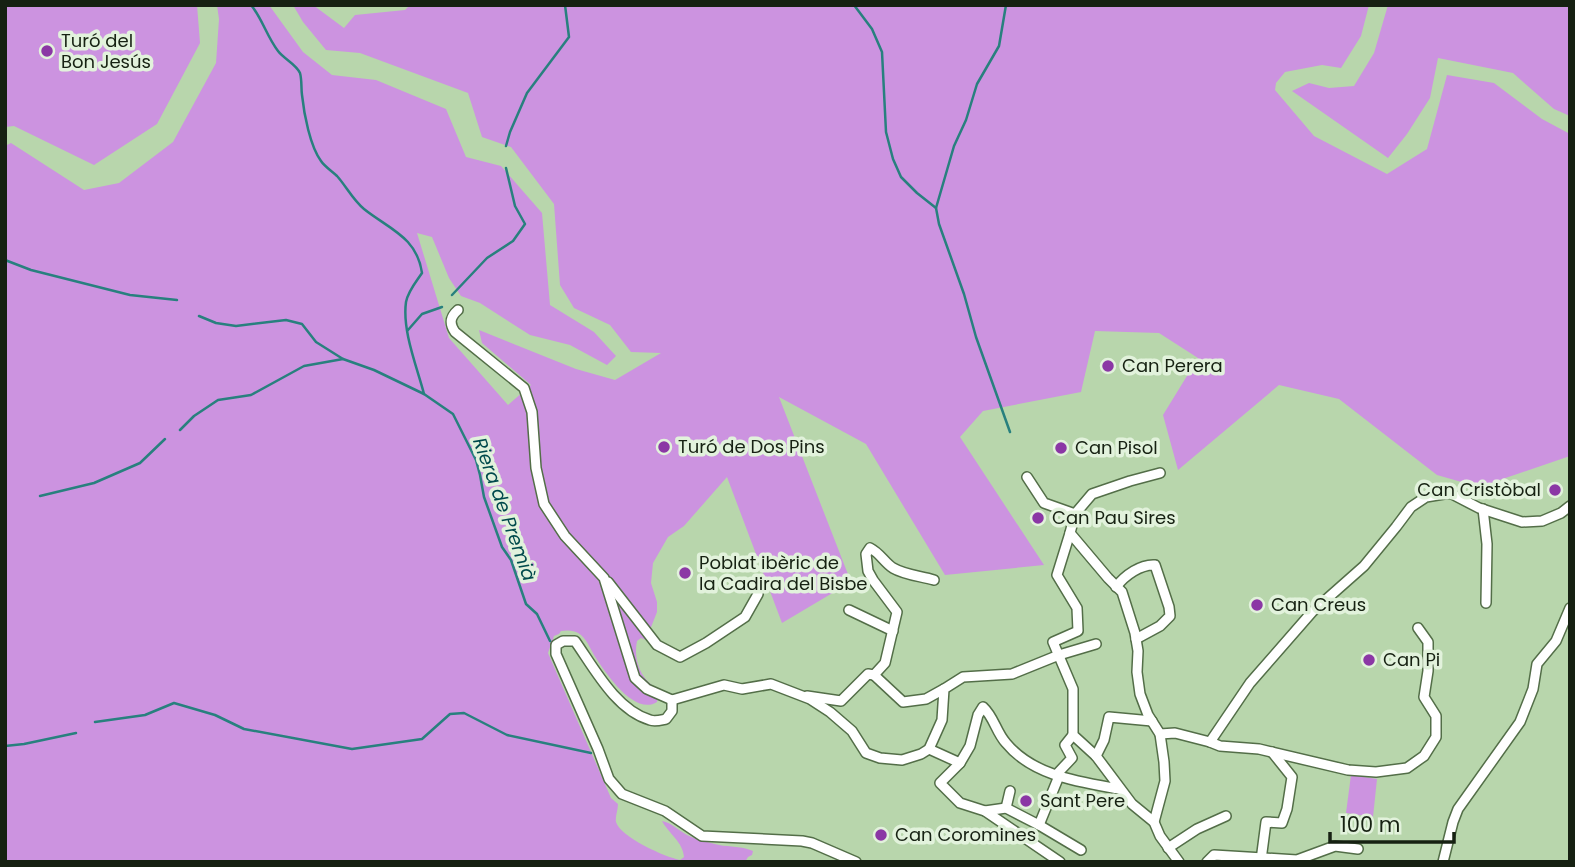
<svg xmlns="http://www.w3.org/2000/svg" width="1575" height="867" font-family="Poppins,sans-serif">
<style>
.green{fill:#cc93e0}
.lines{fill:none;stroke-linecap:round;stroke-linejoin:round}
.stream{stroke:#28807e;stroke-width:2.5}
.minor-casing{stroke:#536e48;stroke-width:12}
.minor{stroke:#fff;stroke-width:9}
.poi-dot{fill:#8b37a5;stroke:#e2f2dc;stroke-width:2.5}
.labels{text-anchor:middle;stroke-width:7;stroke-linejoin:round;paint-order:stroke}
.poi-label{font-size:18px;fill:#162112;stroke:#e2f2dc;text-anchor:start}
.water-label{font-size:19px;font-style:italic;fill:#004a4c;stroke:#e2f2dc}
</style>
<rect width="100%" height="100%" fill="#b8d6ac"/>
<g class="green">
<path d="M 5,5 L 197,5 L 200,43 L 157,124 L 94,165 L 14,126 L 5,127 Z"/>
<path d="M 217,5 L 269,5 L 303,52 L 332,75 L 376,80 L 446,109 L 466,157 L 501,166 L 542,213 L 550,305 L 594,332 L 616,356 L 607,365 L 570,345 L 530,335 L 480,303 L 461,296 L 449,278 L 432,237 L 417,233 L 449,338 L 508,405 L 531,385 L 482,343 L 479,330 L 576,369 L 615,380 L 661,353 L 631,352 L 610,325 L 574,308 L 560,285 L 554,204 L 511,147 L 482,137 L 468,93 L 360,53 L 326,50 L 303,22 L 293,5 L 313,5 L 344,28 L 355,15 L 405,10 L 410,5 L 1369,5 L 1361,36 L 1341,68 L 1322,65 L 1285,72 L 1276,83 L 1275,90 L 1314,136 L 1387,174 L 1427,149 L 1447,75 L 1494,83 L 1542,119 L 1570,134 L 1570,324 L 1568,328 L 1570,331 L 1570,456 L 1479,487 L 1437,475 L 1339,399 L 1279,385 L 1178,470 L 1163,415 L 1198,358 L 1159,333 L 1095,331 L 1081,392 L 983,411 L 960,437 L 1044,565 L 945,575 L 866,444 L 779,397 L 851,582 L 782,623 L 727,477 L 684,526 L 668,537 L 653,563 L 651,583 L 657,602 L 657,612 L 646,640 L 641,638 L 637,641 C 633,660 641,681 659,689 L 657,702 C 635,716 607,675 596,658 C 591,651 588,641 581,635 C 575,630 568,630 561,631 L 559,634 L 554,636 L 548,653 L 611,798 L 618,804 C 618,810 615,817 616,822 C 620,837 665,857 680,860 L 684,857 C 683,842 669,834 662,821 C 672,823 678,830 687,835 C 697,840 708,842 719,845 C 730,847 742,846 753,851 L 752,855 L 748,857 L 745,862 L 5,862 L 5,146 L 11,143 L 84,190 L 119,183 L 173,142 L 216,63 L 219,19 Z"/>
<path d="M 1388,5 L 1570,5 L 1570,116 L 1554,109 L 1513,73 L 1438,58 L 1430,98 L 1407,134 L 1388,158 L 1292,91 L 1309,83 L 1329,88 L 1354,86 L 1374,53 Z"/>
<path d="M 1351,775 L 1377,779 L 1373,817 L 1346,813 Z"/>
</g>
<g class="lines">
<g class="stream">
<path d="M 251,5 C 262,18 267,37 278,51 C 284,59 296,64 300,73 C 302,80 301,88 302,95 C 304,114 310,146 321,161 C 325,167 332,171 337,176 C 346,186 353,200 364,209 C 389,229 417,237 422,273 C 416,282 408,291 406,302 C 402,331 417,367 424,394"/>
<path d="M 854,5 L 872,29 L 882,52 L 886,132 L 893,159 L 901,177 L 917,193 L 936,208 L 939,224 L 964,294 L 976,337 L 1010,432"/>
<path d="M 506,146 L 510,132 L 527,93 L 569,37 L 565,5"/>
<path d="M 936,208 L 954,146 L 966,120 L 977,84 L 999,46 L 1006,5"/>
<path d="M 5,260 L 31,270 L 130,295 L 177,300"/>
<path d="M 452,295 L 487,258 L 513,241 L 525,224 L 515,206 L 506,168"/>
<path d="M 199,316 L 216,323 L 236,326 L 286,320 L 302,324 L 316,342 L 343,359 L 374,370 L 424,394 L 453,414 L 476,460 L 480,475 L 484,497 L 502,547 L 511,560 L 526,604 L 537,614 L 550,641"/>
<path d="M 408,330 L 422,314 L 442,307"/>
<path d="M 180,430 L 194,416 L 218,400 L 251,395 L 304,366 L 343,359"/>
<path d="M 40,496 L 94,483 L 140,463 L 165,439"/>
<path d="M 95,722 L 145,715 L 174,703 L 215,715 L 244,729 L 352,749 L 422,739 L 450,714 L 464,713 L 507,735 L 591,753"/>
<path d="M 5,746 L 24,744 L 76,733"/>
</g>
<g class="minor-casing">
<g id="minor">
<path d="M 458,310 C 450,317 449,323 455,332 L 524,388 L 532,412 L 536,468 L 544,504 L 565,536 L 604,578 L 635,678 L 647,689 L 672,700 L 724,685 L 742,689 L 771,684 L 810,699 L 830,712 L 852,731 L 866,753 L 880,758 L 902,760 L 921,754 L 929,749 L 942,720 L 944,689 L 963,677 L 1012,674 L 1059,655 L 1096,644"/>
<path d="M 1027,477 L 1044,503 L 1075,514"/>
<path d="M 1483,509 L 1487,544 L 1486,603"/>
<path d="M 1070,533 L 1057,575 L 1077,608 L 1078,631 L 1053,642 L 1073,689 L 1073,735 L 1096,756 L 1132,804 L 1154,822 L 1160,836 L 1179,862"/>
<path d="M 608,582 L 657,645 L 680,657 L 706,643 L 745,617 L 758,594"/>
<path d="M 1116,587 C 1125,575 1141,564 1155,565 L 1169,607 L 1170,616 L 1160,626 L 1136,639"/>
<path d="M 849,610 L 893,631"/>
<path d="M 874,675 L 903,702 L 926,699 L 944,689"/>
<path d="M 807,696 L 841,701 L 868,674 L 874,675 L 885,663 L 897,612 L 873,580 L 868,571 L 866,554 L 870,548 C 880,553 884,562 893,568 C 905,575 920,576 934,580"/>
<path d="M 672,700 L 672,711 L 666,719 C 661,720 655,722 650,720 C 616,710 594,668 575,641 L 563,641 L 556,645 L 556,654 L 598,749 L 609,779 L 622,794 L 665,811 L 702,836 L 802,841 L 812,843 L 856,862"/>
<path d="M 1160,734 L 1175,733 L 1210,742 L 1250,683 L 1312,612 L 1364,566 L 1396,527 L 1411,507 L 1426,497 L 1450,493 L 1479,508 L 1522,522 L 1542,521 L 1561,513 L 1570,506"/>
<path d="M 1210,742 L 1220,746 L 1259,749 L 1348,770 L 1376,772 L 1407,768 L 1424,756 L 1436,737 L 1436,716 L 1424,697 L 1428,671 L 1428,642 L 1418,628"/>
<path d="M 929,749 L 960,763 L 970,746 L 978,715 L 983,707 C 994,717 996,732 1006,743 C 1033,776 1080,782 1119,789"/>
<path d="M 1096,756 L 1104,740 L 1109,717 L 1152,721"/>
<path d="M 960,763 L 940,783 L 960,803 L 985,811 L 1060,862"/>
<path d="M 1056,775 L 1072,758 L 1065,745 L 1073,735"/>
<path d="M 1006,808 L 1010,791"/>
<path d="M 985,811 L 1006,808 L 1039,825 L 1081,850"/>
<path d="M 1154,822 L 1165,781 L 1164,762 L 1160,734 L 1148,715 L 1140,694 L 1137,672 L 1138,651 L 1135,633 L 1122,592 L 1108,578 L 1070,533 L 1075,514 L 1092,494 L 1130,481 L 1160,473"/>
<path d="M 1039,825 L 1059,776"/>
<path d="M 1168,848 L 1197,829 L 1226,816"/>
<path d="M 1261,860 L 1266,822 L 1282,823 L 1287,809 L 1292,777 L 1272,752"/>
<path d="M 1207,862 L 1214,855 L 1297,860 L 1335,846 L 1358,849"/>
<path d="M 1443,862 L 1453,822 L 1458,809 L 1520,722 L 1533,689 L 1537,664 L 1556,641 L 1570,608"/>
</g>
</g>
<use href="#minor" class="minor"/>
</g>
<g class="poi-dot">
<circle cx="47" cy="51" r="7"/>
<circle cx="1108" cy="366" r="7"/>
<circle cx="664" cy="447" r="7"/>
<circle cx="1061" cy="448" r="7"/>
<circle cx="1555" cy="490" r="7"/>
<circle cx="1038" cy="518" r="7"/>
<circle cx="685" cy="573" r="7"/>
<circle cx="1257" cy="605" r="7"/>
<circle cx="1369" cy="660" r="7"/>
<circle cx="1026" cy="801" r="7"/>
<circle cx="881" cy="835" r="7"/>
</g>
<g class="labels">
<g class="poi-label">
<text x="61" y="47">Turó del<tspan x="61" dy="21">Bon Jesús</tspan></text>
<text x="1122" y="372">Can Perera</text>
<text x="678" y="453">Turó de Dos Pins</text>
<text x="1075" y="454">Can Pisol</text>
<text x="1541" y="496" text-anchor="end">Can Cristòbal</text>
<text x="1052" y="524">Can Pau Sires</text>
<text x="699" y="569">Poblat ibèric de<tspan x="699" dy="21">la Cadira del Bisbe</tspan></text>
<text x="1271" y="611">Can Creus</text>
<text x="1383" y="666">Can Pi</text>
<text x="1040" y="807">Sant Pere</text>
<text x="895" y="841">Can Coromines</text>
</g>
<g class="water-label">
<text transform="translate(505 509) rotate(70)" y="7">Riera de Premià</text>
</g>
</g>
<rect width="1575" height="867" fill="none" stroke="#162112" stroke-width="14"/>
<path d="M1330 832v10h124v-10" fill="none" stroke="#162112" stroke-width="3.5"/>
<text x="1340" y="832" font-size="21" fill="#162112" stroke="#e2f2dc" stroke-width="5" paint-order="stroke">100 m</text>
</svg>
